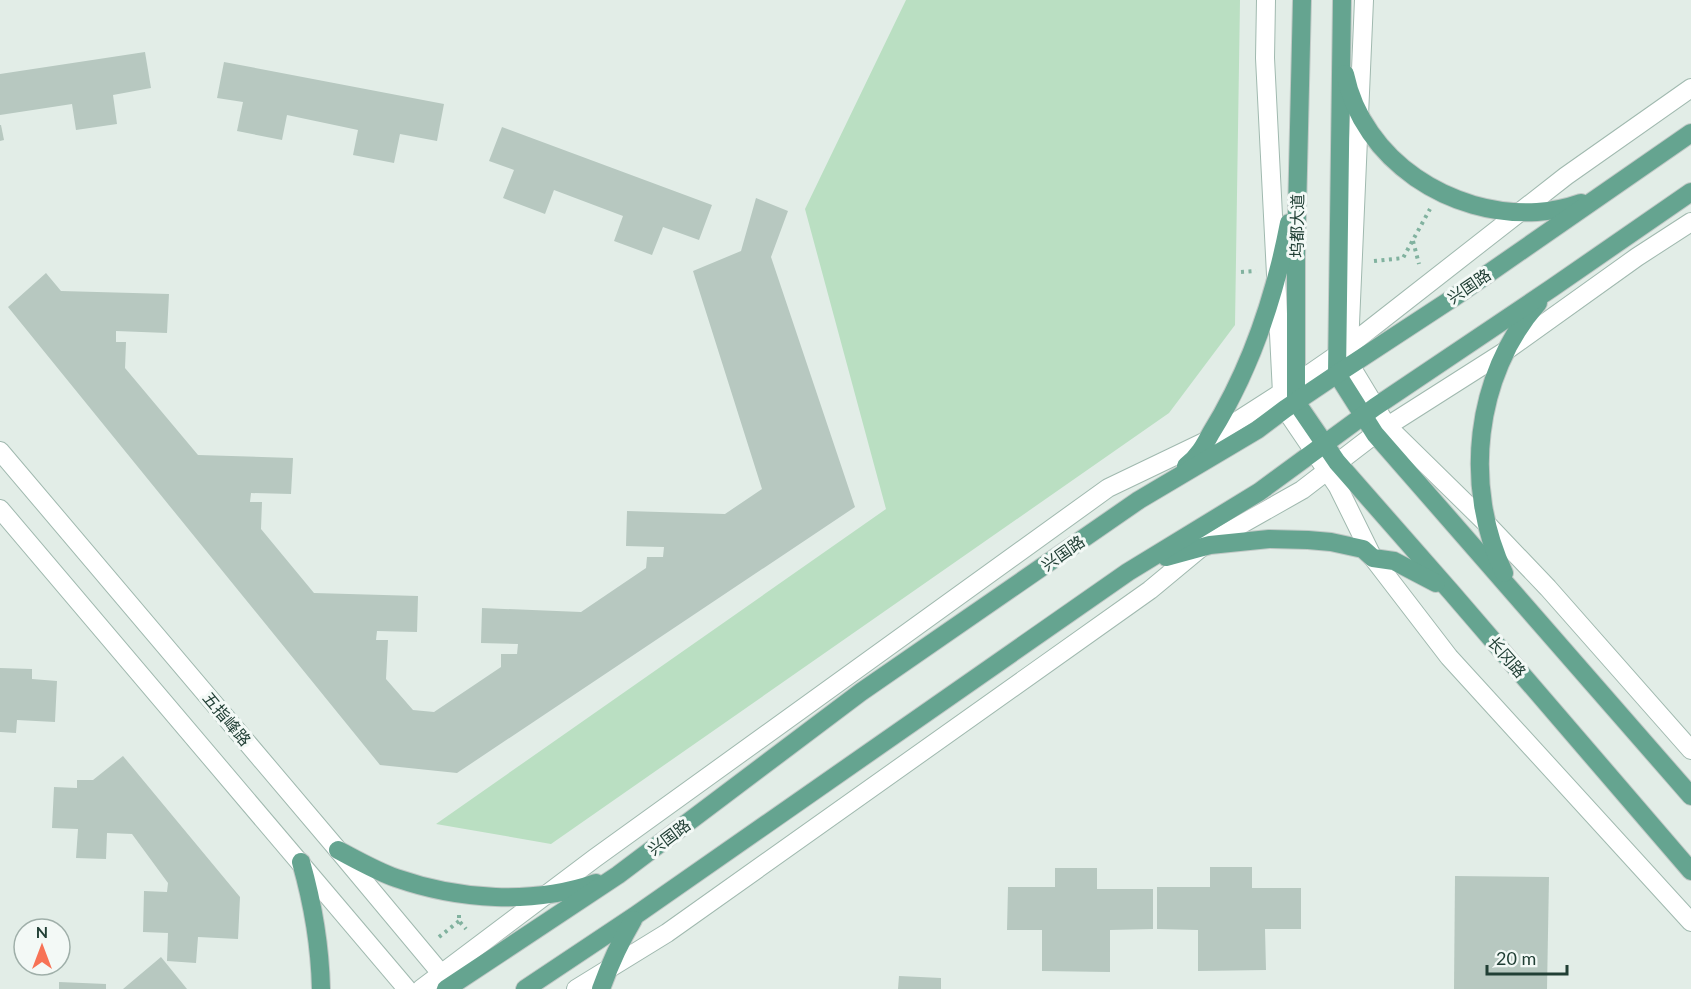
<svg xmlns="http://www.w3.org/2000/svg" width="1691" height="989" font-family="Lato,'Noto Sans SC',sans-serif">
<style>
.green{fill:#badfc2}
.building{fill:#b7c8c0}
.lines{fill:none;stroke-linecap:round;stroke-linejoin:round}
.secondary-casing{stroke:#a0b9af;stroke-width:20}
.primary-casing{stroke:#c1c9c6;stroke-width:20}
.path{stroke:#81b29f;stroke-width:4;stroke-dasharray:3 4.5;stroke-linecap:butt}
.secondary{stroke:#fff;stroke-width:18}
.primary{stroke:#65a490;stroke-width:18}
.labels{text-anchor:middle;stroke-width:6;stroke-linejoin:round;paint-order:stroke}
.street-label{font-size:16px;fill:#213f35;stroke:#f3f9f6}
</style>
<rect width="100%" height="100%" fill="#e2ede7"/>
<path class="green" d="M 906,0 L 1240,0 L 1235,325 L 1169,413 L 551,844 L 436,824 L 886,509 L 805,209 Z"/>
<g class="building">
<path d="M 145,52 L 151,88 L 113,95 L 117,124 L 76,130 L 72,104 L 0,115 L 0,74 Z"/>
<path d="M 224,62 L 444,104 L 437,141 L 400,134 L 394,163 L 353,155 L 358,130 L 287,115 L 282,140 L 237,131 L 243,102 L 217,98 Z"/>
<path d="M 0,125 L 1,125 L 4,140 L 0,141 Z"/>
<path d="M 502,127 L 712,205 L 699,240 L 663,227 L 652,255 L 614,241 L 623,216 L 554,190 L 545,214 L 503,198 L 514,170 L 489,161 Z"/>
<path d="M 756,198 L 788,211 L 771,257 L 855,507 L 457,773 L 380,765 L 8,307 L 46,273 L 61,291 L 169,294 L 167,333 L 116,331 L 116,342 L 126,342 L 125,368 L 198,455 L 293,458 L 291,494 L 251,493 L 250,502 L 262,502 L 261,529 L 314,593 L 418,596 L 417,632 L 377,631 L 376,640 L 388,640 L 386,679 L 413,710 L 434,712 L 501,667 L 501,654 L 517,654 L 518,644 L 481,643 L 482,608 L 581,612 L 646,568 L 647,557 L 663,557 L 664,547 L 626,546 L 627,511 L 725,514 L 762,489 L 693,271 L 741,251 Z"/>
<path d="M 0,668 L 32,669 L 32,679 L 57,681 L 55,722 L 17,720 L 16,733 L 0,732 Z"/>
<path d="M 123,756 L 240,897 L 238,939 L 198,937 L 196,963 L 167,961 L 168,933 L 143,932 L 144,891 L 167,892 L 168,883 L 132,834 L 107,833 L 106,859 L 76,858 L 78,829 L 52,828 L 54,787 L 77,788 L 77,780 L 93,780 Z"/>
<path d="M 1210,867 L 1252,867 L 1252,888 L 1301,888 L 1301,929 L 1265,929 L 1266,970 L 1198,971 L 1198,930 L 1157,929 L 1157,887 L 1210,887 Z"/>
<path d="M 1055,868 L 1097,868 L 1097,889 L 1153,889 L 1153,929 L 1110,930 L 1110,972 L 1042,971 L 1042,930 L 1007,930 L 1008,887 L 1055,887 Z"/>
<path d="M 1455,876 L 1549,877 L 1547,989 L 1454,989 Z"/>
<path d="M 161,957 L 187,989 L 123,989 Z"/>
<path d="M 899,976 L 941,978 L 941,989 L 898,989 Z"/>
<path d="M 59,982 L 106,984 L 106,989 L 59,989 Z"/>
</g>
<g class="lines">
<g class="secondary-casing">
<g id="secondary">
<path d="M 1266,0 L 1265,58 L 1282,393 L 1285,409 L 1338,487 L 1373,558 L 1449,657 L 1691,922"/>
<path d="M 1364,0 L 1349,347 L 1350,365 L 1387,426 L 1486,523 L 1548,588 L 1691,750"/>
<path d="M 0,451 L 338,850 L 449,983"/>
<path d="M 0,509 L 407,989"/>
<path d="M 421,989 L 595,858 L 1108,488 L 1206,441 L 1295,384 L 1337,355 L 1566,176 L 1691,88"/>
<path d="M 576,989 L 667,933 L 1150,590 L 1203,546 L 1302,490 L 1375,434 L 1507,350 L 1637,257 L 1691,222"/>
</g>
</g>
<g class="primary-casing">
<g id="primary">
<path d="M 1302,0 L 1296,255 L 1296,402 L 1337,462 L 1452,593 L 1691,871"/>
<path d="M 1342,0 L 1337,374 L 1375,434 L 1691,796"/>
<path d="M 1345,74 C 1363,161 1451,217 1537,212 C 1552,211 1567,208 1581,203"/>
<path d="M 1186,466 C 1198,457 1204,446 1211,433 C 1250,370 1275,296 1289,223"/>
<path d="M 1166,557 L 1210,545 L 1269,539 L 1308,540 L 1331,542 L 1363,549 L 1373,558 L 1394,561 L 1436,583"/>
<path d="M 1504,573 C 1463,487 1474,376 1538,303"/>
<path d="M 338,850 C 357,860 376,871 396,878 C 459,900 532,905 596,883"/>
<path d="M 301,862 C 313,904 320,945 321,989"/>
<path d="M 446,989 L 618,875 L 861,692 L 1139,500 L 1257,430 L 1285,409 L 1337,374 L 1453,298 L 1691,133"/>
<path d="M 525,989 L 636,915 L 1128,572 L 1259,492 L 1375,407 L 1552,288 L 1691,192"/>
<path d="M 601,989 C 610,964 620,942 633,920"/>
</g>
</g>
<g class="path">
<path d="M 1413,241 L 1419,264"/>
<path d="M 1374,261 L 1403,258 L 1430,209"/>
<path d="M 1241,272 L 1256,271"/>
<path d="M 459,915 L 459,921 L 466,929"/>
<path d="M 439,937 L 459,921"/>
</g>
<use href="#secondary" class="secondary"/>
<use href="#primary" class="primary"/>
</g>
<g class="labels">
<g class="street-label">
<text transform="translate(1297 226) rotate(-89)" y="6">坞都大道</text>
<text transform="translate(1469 286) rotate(-34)" y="6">兴国路</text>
<text transform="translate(1063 553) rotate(-35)" y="6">兴国路</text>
<text transform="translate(1507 657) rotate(49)" y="6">长冈路</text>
<text transform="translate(227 719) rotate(50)" y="6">五指峰路</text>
<text transform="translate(669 837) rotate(-37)" y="6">兴国路</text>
</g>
</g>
<g transform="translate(42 947)"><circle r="28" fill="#f3f9f6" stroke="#9fafa9" stroke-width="1.5"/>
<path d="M0-4.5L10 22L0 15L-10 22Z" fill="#f77356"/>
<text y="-9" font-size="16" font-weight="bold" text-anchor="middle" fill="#213f35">N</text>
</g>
<path d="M1487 965v9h80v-9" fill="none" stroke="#213f35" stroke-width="3"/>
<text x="1496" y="965" font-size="18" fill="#213f35" stroke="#f3f9f6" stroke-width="4.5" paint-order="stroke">20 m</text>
</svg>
